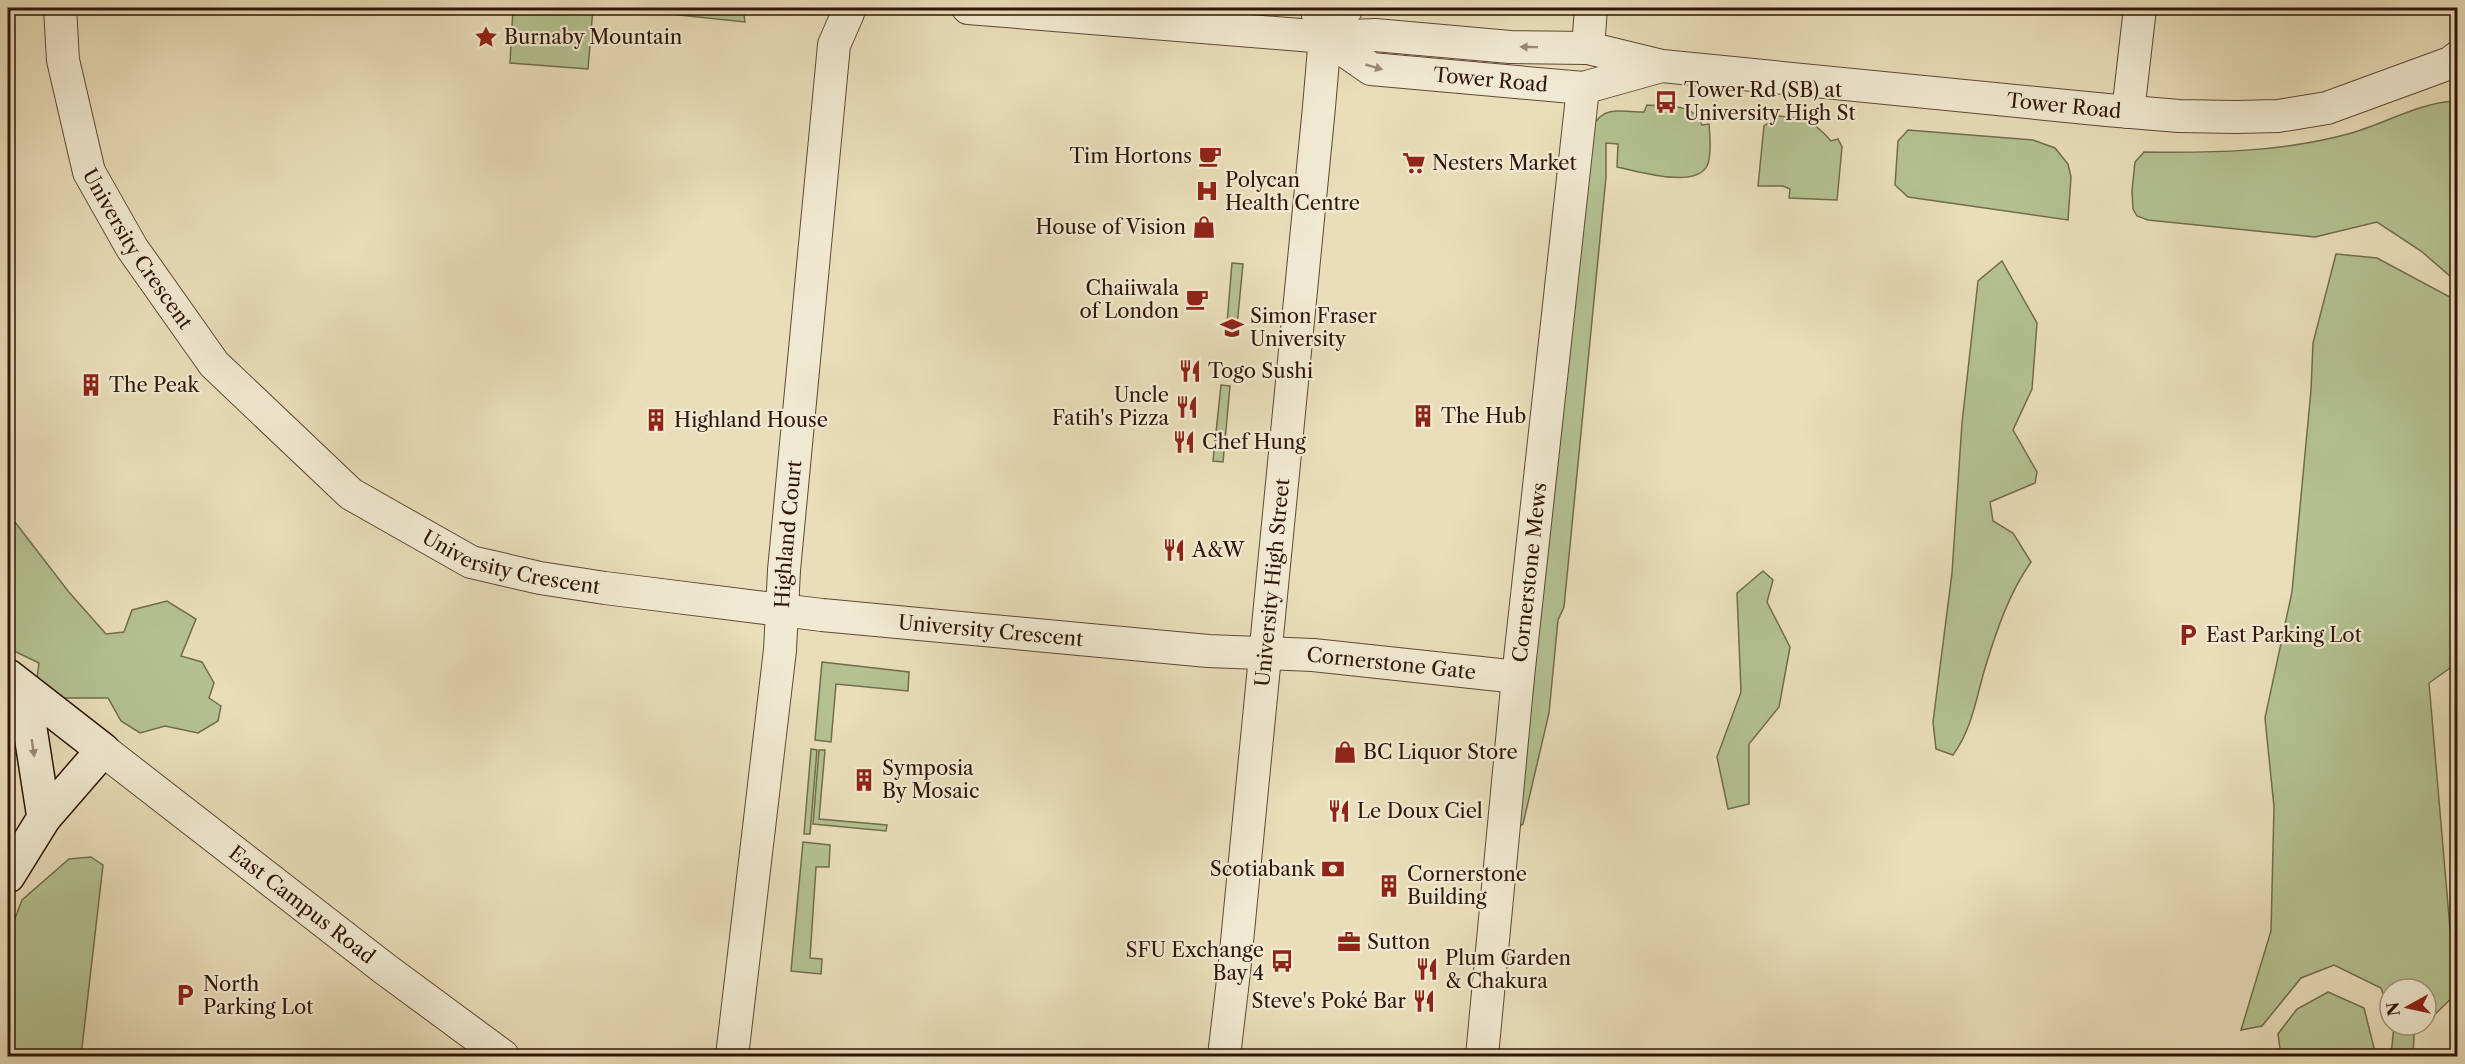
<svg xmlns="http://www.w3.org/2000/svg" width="2465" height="1064" font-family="'Libre Caslon Text',serif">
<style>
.green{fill:#b4c291;stroke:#726c4d;stroke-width:1.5}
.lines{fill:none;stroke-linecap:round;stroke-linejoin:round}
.street-casing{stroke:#5f4735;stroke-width:34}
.secondary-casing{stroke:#311509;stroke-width:36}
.street{stroke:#f1ead2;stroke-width:32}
.secondary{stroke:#f1ead2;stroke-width:33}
.oneway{fill:#9b8a78}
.labels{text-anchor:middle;stroke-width:4.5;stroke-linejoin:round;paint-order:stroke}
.poi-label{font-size:20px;fill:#311509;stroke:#f1ead2;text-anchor:start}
.street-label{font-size:20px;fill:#311509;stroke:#f1ead2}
</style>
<rect width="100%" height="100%" fill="#e9deb9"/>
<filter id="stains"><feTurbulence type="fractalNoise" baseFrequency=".00333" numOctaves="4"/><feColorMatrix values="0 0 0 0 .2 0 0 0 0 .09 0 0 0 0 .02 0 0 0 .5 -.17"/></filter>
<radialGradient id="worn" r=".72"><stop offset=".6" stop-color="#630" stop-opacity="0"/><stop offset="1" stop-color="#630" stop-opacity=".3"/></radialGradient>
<g class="green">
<path d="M 513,8 L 593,8 L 588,69 L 510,63 Z"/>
<path d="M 612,8 L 743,8 L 745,22 Z"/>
<path d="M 2457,101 L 2457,282 L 2421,251 L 2377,222 L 2315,237 L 2148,220 L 2137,216 L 2133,209 L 2132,191 L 2135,162 L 2144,152 C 2212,153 2281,152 2348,134 C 2385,124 2419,102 2457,101 Z"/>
<path d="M 1647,105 C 1667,107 1693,102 1702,125 L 1709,124 C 1710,135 1712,156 1707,166 C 1695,189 1638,171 1617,167 L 1618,144 L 1606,143 L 1606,177 L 1564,607 L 1558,620 L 1549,713 L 1523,824 L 1518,827 L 1586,137 C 1602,105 1611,111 1644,112 Z"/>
<path d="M 1779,116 C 1804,118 1815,122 1831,141 L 1838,139 L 1842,147 L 1837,200 L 1789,198 L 1790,189 L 1783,186 L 1758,186 L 1764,126 Z"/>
<path d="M 1908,130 L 2033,140 L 2055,148 L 2068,164 L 2071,177 L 2068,220 L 1908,197 L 1895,185 L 1898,141 Z"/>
<path d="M 2336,254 L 2377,258 L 2450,297 L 2457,305 L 2457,663 L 2429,683 L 2450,929 L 2457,931 L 2457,993 L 2426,1023 L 2426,989 L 2390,989 L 2390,1013 L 2381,988 L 2334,965 L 2301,978 L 2262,1026 L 2241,1030 L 2271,931 L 2274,807 L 2265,718 L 2292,592 L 2311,390 L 2313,343 Z"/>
<path d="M 2002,261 L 2037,323 L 2032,389 L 2013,430 L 2037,472 L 2035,483 L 1990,502 L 1993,521 L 2013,533 L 2031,562 C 2009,593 1996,632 1985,668 C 1976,699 1972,729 1953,755 L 1936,749 L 1933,722 L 1952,573 L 1962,423 L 1978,281 Z"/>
<path d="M 1232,263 L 1243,264 L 1236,336 L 1226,335 Z"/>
<path d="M 1221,385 L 1230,386 L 1223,462 L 1213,461 Z"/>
<path d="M 8,513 L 68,591 L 106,634 L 124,632 L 132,610 L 167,601 L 196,619 L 181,656 L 202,662 L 214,683 L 209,698 L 221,706 L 218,721 L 198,733 L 165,726 L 140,733 L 121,721 L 108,698 L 55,698 L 36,686 L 39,663 L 8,648 Z"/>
<path d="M 1763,571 L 1773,580 L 1767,602 L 1790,647 L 1779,707 L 1749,744 L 1749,804 L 1728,809 L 1717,757 L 1741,692 L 1737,593 Z"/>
<path d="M 822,662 L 909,672 L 908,691 L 836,684 L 831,742 L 815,740 Z"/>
<path d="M 811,749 L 817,750 L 810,834 L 804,834 Z"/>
<path d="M 819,750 L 825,750 L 819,819 L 887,825 L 886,831 L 813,824 Z"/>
<path d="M 803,842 L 830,845 L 829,867 L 816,867 L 810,958 L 822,959 L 821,974 L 791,971 Z"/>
<path d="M 91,857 L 103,865 L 81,1056 L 8,1056 L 8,937 L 22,900 L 69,859 Z"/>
<path d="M 2328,992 L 2364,1008 L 2376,1056 L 2281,1056 L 2278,1034 L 2297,1009 Z"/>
<path d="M 2394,1025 L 2424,1025 L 2414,1035 L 2413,1056 L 2391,1056 Z"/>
</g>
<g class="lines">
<g class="street-casing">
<g id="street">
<path id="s1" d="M 60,8 L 63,60 L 89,172 L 132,248 L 214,364 L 351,494 L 471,562 L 540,578 L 605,588 L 822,615 L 1208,651 L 1313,655 L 1518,677"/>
<path id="s2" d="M 968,8 L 1325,37 L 1375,35 L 1510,47 L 1588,48 L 1662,66 L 2107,110 L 2179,116 L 2236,117 L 2278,116 L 2327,108 L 2450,63 L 2458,57"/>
<path id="s3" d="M 1325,37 L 1371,69 L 1583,88 L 1658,67"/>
<path d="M 1325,37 L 1347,8"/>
<path d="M 1588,48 L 1591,8"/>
<path d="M 2128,112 L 2140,8"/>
<path id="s4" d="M 103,750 L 385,969 L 503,1056"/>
<path id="s5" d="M 732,1056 L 780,650 L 784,570 L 834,45 L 848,13"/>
<path id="s6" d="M 1224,1056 L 1234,972 L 1319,107 L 1325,37 L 1316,8"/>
<path id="s7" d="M 1482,1056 L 1518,677 L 1583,88"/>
</g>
</g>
<g class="secondary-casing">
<g id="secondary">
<path d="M 8,676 L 103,750 L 44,818 L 8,876"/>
<path d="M 24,690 L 44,818"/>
</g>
</g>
<use href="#street" class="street"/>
<use href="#secondary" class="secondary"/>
</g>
<defs><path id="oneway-solid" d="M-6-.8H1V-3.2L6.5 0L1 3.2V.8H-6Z" transform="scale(1.5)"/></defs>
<g class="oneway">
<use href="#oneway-solid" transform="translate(1529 47) rotate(-179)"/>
<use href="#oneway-solid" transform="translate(1374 67) rotate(16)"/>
<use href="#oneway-solid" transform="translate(33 748) rotate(81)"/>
</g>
<defs>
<g id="sight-bare" transform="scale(1.8)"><path d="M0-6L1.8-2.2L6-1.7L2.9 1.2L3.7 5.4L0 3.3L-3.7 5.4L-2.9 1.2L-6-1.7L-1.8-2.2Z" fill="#8f2418" stroke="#f1ead2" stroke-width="2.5" paint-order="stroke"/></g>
<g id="bus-bare" transform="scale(1.8)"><path d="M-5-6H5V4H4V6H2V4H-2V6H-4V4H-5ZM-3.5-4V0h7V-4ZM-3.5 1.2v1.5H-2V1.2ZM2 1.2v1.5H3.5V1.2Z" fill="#8f2418" stroke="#f1ead2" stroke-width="2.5" paint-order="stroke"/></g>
<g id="cafe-bare" transform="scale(1.8)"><path d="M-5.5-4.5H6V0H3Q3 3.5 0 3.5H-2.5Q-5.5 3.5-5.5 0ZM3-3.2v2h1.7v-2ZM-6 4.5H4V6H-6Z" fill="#8f2418" stroke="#f1ead2" stroke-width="2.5" paint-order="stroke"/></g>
<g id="supermarket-bare" transform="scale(1.8)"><path d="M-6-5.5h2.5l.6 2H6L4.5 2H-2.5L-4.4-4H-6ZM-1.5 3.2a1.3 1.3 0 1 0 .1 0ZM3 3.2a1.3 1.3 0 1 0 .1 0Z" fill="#8f2418" stroke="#f1ead2" stroke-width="2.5" paint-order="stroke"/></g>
<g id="hospital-bare" transform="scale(1.8)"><path d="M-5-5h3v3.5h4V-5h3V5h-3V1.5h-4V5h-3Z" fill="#8f2418" stroke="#f1ead2" stroke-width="2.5" paint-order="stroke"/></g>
<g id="shop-bare" transform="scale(1.8)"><path d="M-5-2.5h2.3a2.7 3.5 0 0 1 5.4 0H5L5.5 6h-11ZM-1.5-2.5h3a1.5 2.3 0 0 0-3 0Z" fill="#8f2418" stroke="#f1ead2" stroke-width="2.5" paint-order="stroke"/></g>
<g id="university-bare" transform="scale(1.8)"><path d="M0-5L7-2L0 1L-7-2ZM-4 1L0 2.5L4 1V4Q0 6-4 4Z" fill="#8f2418" stroke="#f1ead2" stroke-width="2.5" paint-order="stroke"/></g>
<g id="restaurant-bare" transform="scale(1.8)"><path d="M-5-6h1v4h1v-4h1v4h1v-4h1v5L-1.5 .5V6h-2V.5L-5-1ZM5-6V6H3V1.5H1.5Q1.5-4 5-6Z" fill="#8f2418" stroke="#f1ead2" stroke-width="2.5" paint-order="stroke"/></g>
<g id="building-bare" transform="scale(1.8)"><path d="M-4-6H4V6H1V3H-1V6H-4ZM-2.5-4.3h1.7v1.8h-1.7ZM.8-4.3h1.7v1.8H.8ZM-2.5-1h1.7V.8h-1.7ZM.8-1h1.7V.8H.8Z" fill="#8f2418" stroke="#f1ead2" stroke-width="2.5" paint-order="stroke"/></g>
<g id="parking-bare" transform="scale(1.8)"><path d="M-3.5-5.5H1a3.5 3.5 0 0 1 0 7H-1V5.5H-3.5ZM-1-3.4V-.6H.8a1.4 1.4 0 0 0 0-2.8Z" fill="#8f2418" stroke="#f1ead2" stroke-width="2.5" paint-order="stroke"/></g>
<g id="bank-bare" transform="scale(1.8)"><path d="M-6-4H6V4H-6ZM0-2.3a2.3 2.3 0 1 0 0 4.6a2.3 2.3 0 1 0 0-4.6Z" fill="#8f2418" stroke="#f1ead2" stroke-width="2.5" paint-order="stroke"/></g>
<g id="office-bare" transform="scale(1.8)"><path d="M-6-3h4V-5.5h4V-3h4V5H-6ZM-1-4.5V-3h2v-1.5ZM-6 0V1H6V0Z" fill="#8f2418" stroke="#f1ead2" stroke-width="2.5" paint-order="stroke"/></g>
</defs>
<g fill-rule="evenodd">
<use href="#sight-bare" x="486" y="37"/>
<use href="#bus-bare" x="1666" y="102"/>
<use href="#cafe-bare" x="1210" y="156"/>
<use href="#supermarket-bare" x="1414" y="163"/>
<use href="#hospital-bare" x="1207" y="191"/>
<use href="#shop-bare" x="1204" y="227"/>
<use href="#cafe-bare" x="1197" y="299"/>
<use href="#university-bare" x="1232" y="328"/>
<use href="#restaurant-bare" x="1190" y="371"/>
<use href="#building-bare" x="91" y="385"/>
<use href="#restaurant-bare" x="1187" y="407"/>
<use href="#building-bare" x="1423" y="416"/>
<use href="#building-bare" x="656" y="420"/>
<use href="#restaurant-bare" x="1184" y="442"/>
<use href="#restaurant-bare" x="1174" y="550"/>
<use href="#parking-bare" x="2188" y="635"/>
<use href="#shop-bare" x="1345" y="752"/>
<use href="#building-bare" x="864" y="780"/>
<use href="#restaurant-bare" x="1339" y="811"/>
<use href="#bank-bare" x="1333" y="869"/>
<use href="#building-bare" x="1389" y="886"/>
<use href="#office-bare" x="1349" y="942"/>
<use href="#bus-bare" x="1282" y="961"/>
<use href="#restaurant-bare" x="1427" y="969"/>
<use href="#parking-bare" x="185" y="995"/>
<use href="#restaurant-bare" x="1424" y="1001"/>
</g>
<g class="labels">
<g class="poi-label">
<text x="504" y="44">Burnaby Mountain</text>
<text x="1684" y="97">Tower Rd (SB) at<tspan x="1684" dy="23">University High St</tspan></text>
<text x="1192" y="163" text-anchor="end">Tim Hortons</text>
<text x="1432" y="170">Nesters Market</text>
<text x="1225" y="187">Polycan<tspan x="1225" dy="23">Health Centre</tspan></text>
<text x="1186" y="234" text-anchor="end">House of Vision</text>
<text x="1179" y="295" text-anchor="end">Chaiiwala<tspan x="1179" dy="23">of London</tspan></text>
<text x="1250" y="323">Simon Fraser<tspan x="1250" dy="23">University</tspan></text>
<text x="1208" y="378">Togo Sushi</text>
<text x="109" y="392">The Peak</text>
<text x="1169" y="402" text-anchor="end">Uncle<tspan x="1169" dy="23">Fatih's Pizza</tspan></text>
<text x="1441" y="423">The Hub</text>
<text x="674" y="427">Highland House</text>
<text x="1202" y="449">Chef Hung</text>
<text x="1192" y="557">A&amp;W</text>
<text x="2206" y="642">East Parking Lot</text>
<text x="1363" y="759">BC Liquor Store</text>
<text x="882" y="775">Symposia<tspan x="882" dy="23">By Mosaic</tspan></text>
<text x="1357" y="818">Le Doux Ciel</text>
<text x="1315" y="876" text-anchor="end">Scotiabank</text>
<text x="1407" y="881">Cornerstone<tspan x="1407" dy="23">Building</tspan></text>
<text x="1367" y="949">Sutton</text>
<text x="1264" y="957" text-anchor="end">SFU Exchange<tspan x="1264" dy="23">Bay 4</tspan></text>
<text x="1445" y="965">Plum Garden<tspan x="1445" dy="23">&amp; Chakura</tspan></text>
<text x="203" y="991">North<tspan x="203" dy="23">Parking Lot</tspan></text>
<text x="1406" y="1008" text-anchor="end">Steve's Poké Bar</text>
</g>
<g class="street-label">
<text dy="7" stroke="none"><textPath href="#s3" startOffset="176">Tower Road</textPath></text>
<text dy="7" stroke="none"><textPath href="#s2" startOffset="1102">Tower Road</textPath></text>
<text dy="7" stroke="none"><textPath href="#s1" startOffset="258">University Crescent</textPath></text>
<text dy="7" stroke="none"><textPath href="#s5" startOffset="525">Highland Court</textPath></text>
<text dy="7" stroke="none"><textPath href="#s1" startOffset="762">University Crescent</textPath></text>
<text dy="7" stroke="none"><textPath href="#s7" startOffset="486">Cornerstone Mews</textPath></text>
<text dy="7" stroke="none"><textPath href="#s6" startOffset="476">University High Street</textPath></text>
<text dy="7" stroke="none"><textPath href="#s1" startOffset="1248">University Crescent</textPath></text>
<text dy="7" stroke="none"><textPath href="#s1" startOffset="1650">Cornerstone Gate</textPath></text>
<text dy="7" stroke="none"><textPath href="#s4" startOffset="252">East Campus Road</textPath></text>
</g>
</g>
<rect width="2465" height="1064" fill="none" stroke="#e9deb9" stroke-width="30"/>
<rect x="9" y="9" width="2447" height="1046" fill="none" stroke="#311509" stroke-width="3"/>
<rect x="15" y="15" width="2435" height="1034" fill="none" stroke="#311509" stroke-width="1.5"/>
<g transform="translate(2408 1007) rotate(262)"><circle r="28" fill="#f1ead2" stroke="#a49582" stroke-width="1.5"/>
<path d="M0-4.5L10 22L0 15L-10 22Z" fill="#8f2418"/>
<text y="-9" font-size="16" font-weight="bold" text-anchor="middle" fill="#311509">N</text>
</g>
<rect width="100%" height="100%" filter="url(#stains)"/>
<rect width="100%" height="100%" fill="url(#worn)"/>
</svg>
